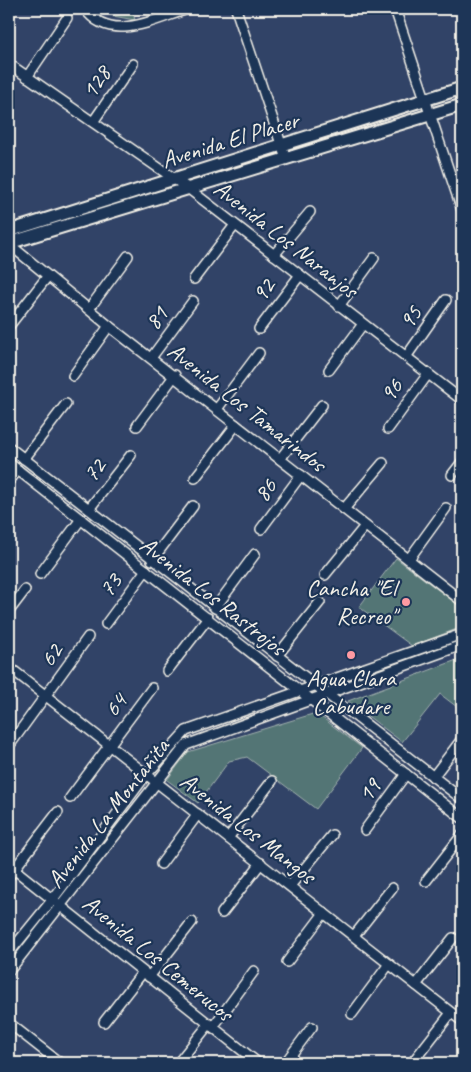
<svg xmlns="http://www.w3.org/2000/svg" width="471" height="1072" font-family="Caveat,sans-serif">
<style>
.green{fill:#527475;stroke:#a3b2ae}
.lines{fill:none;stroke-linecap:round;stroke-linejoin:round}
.street-casing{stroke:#f4f1e8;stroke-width:12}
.secondary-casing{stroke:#f4f1e8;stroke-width:15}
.street{stroke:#1d3557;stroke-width:9}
.secondary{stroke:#1d3557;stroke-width:11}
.poi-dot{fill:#ff9aa2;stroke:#1d3557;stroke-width:2}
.labels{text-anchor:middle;stroke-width:4.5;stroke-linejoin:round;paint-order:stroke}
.street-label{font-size:24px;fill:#f4f1e8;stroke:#1d3557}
.poi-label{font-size:24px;fill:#f4f1e8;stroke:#1d3557;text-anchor:end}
</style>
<rect width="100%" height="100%" fill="#314367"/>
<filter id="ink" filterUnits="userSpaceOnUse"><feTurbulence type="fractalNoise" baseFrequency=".02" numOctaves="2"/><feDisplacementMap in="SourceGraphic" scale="10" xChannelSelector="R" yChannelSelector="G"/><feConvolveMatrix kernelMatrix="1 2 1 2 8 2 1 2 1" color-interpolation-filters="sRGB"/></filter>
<g filter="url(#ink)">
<g class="green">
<path d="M 101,9 L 111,9 L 112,12 L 122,9 L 125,15 L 124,10 L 132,9 L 135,20 L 113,16 Z"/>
<path d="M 396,558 L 462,608 L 462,627 L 412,646 L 359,607 Z"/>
<path d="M 462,658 L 462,701 L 457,707 L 440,694 L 402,742 L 348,701 Z"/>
<path d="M 316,713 L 362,748 L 316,809 L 247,757 L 229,761 L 198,803 L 167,780 L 188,752 Z"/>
</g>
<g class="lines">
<g class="street-casing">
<g id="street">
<path d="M 85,9 C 110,44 155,19 188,9"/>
<path d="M 236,9 L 286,159"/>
<path d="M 395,9 L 462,210"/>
<path d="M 9,64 L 189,189 L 462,400"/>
<path d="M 27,77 L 67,18"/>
<path d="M 93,122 L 133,64"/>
<path d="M 9,244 L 109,326 L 462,601"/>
<path d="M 274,255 L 310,212"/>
<path d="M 194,279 L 235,225"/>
<path d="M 339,306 L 374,258"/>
<path d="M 89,309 L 128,256"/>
<path d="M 9,326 L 47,277"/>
<path d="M 259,329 L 300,275"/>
<path d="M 406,357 L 446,300"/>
<path d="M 151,358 L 193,301"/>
<path d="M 329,370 L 363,324"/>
<path d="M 73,376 L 109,326"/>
<path d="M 217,409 L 259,353"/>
<path d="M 137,426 L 175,375"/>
<path d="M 388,429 L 428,374"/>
<path d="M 9,447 L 462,799"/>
<path d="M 24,459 L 66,404"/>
<path d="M 280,459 L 322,405"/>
<path d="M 9,463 L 462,818"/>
<path d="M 452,475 L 462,462"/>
<path d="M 195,478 L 236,425"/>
<path d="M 9,481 L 18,470"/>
<path d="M 89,509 L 131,455"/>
<path d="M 344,509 L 383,463"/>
<path d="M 261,529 L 301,475"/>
<path d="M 409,559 L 446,508"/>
<path d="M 152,560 L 193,506"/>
<path d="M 40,574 L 81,519"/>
<path d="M 325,575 L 365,526"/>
<path d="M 215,608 L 255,554"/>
<path d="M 9,611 L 25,590"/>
<path d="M 106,624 L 146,570"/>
<path d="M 277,656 L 320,602"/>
<path d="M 9,667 L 462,1021"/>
<path d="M 167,671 L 208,618"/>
<path d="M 9,746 L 88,637"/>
<path d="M 433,777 L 462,739"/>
<path d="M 70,798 L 152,688"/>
<path d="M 365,830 L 406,774"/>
<path d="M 228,838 L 272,781"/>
<path d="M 161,864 L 198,814"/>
<path d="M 9,865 L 258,1063"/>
<path d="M 9,876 L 58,812"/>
<path d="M 426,881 L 462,835"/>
<path d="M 290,886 L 332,835"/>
<path d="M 222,913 L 261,863"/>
<path d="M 354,936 L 392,888"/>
<path d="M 9,953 L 53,899 L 146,775 L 186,731 L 462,634"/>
<path d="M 287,962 L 324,913"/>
<path d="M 9,971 L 186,745 L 462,645"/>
<path d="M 149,977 L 192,922"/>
<path d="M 416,985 L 453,938"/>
<path d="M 352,1014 L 389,964"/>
<path d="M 104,1022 L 143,972"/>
<path d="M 9,1023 L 60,1063"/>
<path d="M 213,1027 L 254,971"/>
<path d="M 178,1063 L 209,1024"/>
<path d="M 285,1063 L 312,1027"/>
<path d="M 412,1063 L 451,1013"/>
</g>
</g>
<g class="secondary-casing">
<g id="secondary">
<path d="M 9,231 L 462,88"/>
<path d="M 9,243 L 462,105"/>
</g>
</g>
<use href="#street" class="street"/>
<use href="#secondary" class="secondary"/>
</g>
</g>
<g class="poi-dot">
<circle cx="406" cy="602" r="5"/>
<circle cx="351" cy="655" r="5"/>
</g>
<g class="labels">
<g class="street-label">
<text transform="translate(96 82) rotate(-56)" y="8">128</text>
<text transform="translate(230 140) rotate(-17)" y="8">Avenida El Placer</text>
<text transform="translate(286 239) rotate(38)" y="8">Avenida Los Naranjos</text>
<text transform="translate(263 290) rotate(-53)" y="8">92</text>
<text transform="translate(410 317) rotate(-54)" y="8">95</text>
<text transform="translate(156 318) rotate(-53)" y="8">81</text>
<text transform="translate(391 390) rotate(-54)" y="8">96</text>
<text transform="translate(247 407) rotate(38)" y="8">Avenida Los Tamarindos</text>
<text transform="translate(94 470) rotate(-52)" y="8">72</text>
<text transform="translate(265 490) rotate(-54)" y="8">86</text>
<text transform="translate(110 585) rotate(-53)" y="8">73</text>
<text transform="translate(213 596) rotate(38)" y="8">Avenida Los Rastrojos</text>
<text transform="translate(51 655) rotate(-55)" y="8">62</text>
<text transform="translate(115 705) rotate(-53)" y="8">64</text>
<text transform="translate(369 790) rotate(-54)" y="8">19</text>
<text transform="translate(108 813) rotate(-52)" y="8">Avenida La Montañita</text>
<text transform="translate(248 828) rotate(38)" y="8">Avenida Los Mangos</text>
<text transform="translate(158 958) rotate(39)" y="8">Avenida Los Cemerucos</text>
</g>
<g class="poi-label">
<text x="396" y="596">Cancha "El<tspan x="396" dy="28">Recreo"</tspan></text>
<text x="351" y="686" text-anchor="middle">Agua Clara<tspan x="351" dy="28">Cabudare</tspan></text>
</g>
</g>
<rect width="471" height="1072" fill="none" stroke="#1d3557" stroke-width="30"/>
<rect x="15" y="15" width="441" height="1042" fill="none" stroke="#f4f1e8" stroke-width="2" filter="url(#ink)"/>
</svg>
